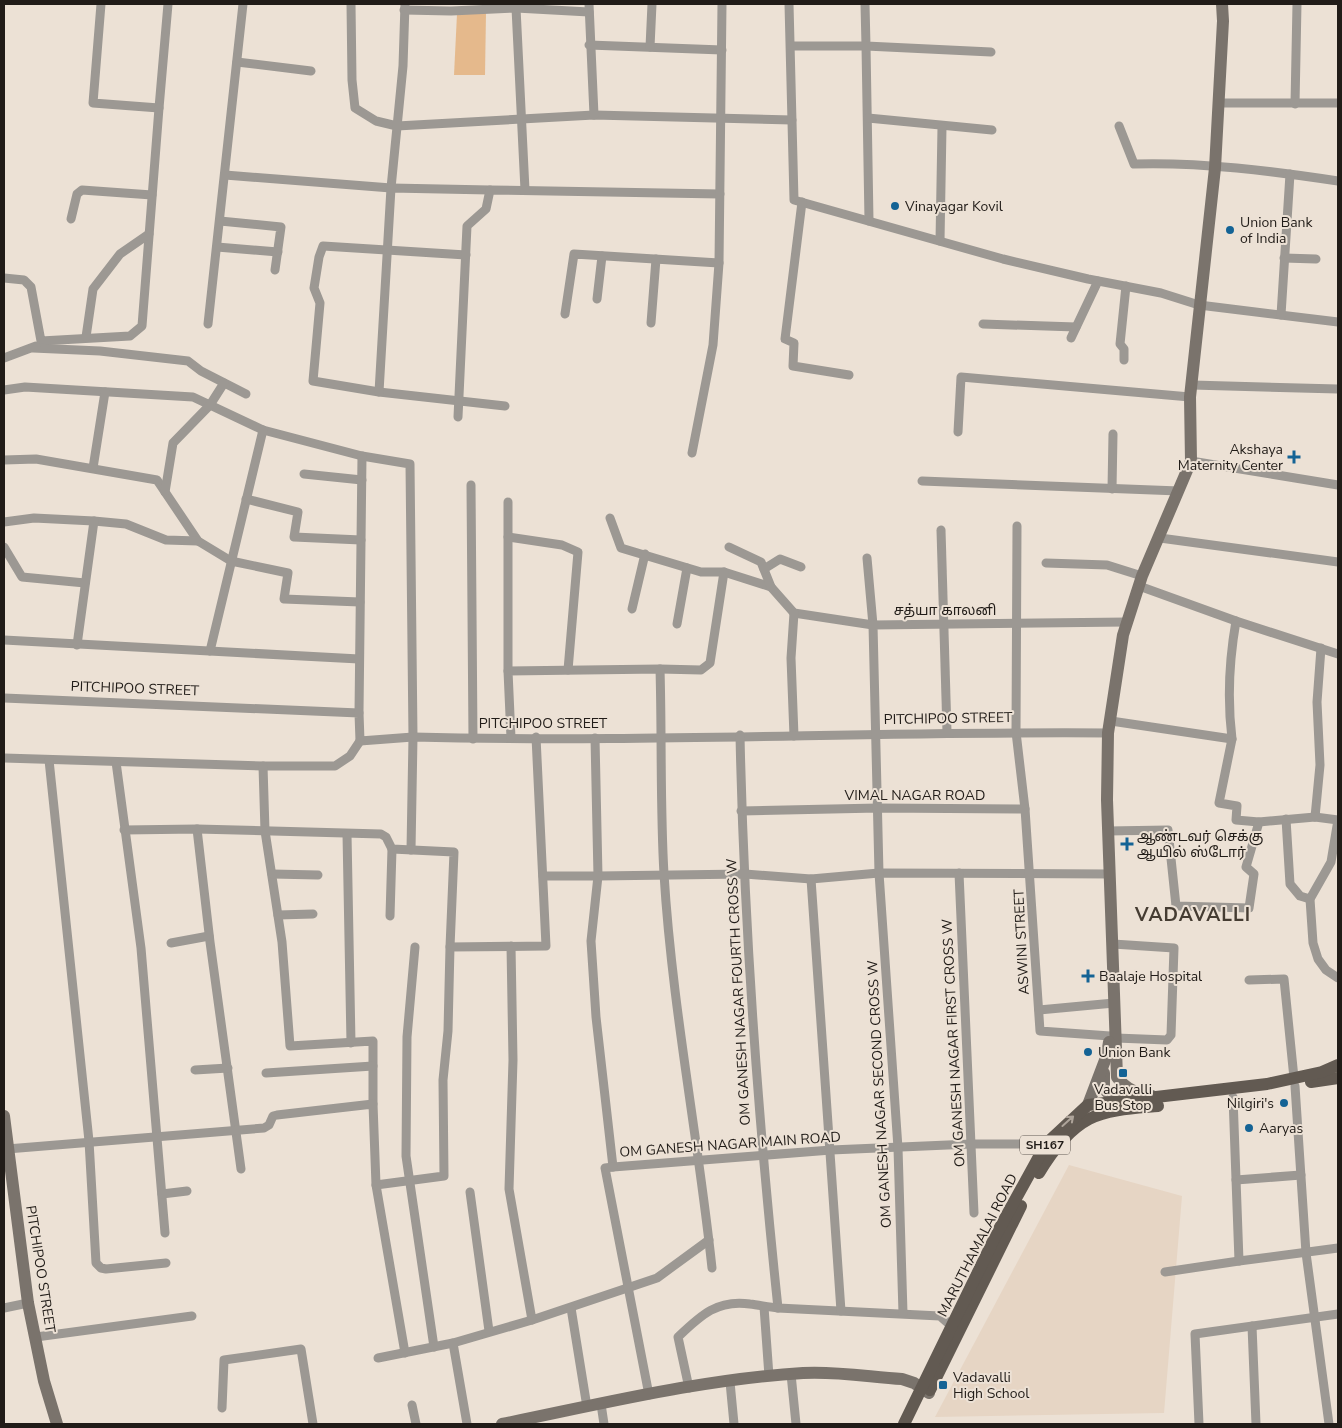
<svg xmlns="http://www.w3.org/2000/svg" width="1342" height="1428" font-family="'Nunito Sans','Noto Sans Tamil',sans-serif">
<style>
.built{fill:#e6d5c4}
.green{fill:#e5b98c}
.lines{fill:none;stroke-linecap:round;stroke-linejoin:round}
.street{stroke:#9c9893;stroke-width:9}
.secondary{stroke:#7a736c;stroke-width:12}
.primary{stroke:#625a52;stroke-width:12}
.oneway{stroke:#aea49a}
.poi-dot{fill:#146395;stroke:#ece1d5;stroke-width:2}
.labels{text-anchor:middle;stroke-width:4;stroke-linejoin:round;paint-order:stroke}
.shield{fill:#ece1d5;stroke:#5e5751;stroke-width:1}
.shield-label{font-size:12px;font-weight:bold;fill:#211c18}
.poi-label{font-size:14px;fill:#211c18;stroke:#ece1d5;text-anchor:start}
.street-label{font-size:14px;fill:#211c18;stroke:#ece1d5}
.district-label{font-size:19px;font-weight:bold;letter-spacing:1px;fill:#453c32;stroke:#ece1d5}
</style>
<rect width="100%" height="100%" fill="#ece1d5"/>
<path class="built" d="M 1069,1165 L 1182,1196 L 1164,1413 L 935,1417 Z"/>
<path class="green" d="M 486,13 L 485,75 L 454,75 L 457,14 Z"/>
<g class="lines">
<g class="street">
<path d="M 101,4 L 93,103 L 159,108 L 168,4"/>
<path d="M 351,4 L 352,80 L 355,108 L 376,121 L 397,126 L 594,115 L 792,120"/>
<path d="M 589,4 L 594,115"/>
<path d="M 789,4 L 794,200 L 1003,259 L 1088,279 L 1161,293 L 1199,305 L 1338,322"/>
<path d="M 865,4 L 866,46 L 991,52"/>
<path d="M 516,8 L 525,190"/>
<path d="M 404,10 L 451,11 L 516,8 L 589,12"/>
<path d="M 589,45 L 722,50"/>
<path d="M 791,46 L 866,46 L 869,221"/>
<path d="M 650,47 L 652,4"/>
<path d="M 237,62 L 311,71"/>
<path d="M 1220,103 L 1338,103"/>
<path d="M 1295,104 L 1297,4"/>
<path d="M 868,118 L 992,130"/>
<path d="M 1119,126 L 1134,164 C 1202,162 1272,171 1338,181"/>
<path d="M 225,175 L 391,188 L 403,66 L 405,4"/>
<path d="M 802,202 L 785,339 L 794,343 L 793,366 L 849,375"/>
<path d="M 71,219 L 77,194 L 82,190 L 152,195"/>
<path d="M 220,221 L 281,227 L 275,270"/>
<path d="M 940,241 L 942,127"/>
<path d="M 217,247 L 278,252"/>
<path d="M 466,255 L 323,246 L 319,257 L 314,288 L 320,303 L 313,381 L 379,392 L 505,406"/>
<path d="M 1284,258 L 1316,259"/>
<path d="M 4,278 L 24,280 L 31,287 L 41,341 L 130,336 L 142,326 L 159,108"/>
<path d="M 597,299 L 602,256"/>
<path d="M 565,314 L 574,254 L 719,263"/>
<path d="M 1281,315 L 1290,174"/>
<path d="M 651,323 L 656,259"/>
<path d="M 208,324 L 243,4"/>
<path d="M 983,324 L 1076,327"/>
<path d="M 86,337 L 93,289 L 120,254 L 149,234"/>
<path d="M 1071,338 L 1098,281"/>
<path d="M 33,348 L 100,351 L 188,361 L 201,371 L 246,394"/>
<path d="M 4,358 L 36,346"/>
<path d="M 1124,360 L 1124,349 L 1120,344 L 1126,286"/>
<path d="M 1192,385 L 1338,389"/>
<path d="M 4,390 L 25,387 L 193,397 L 263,430 L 362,456 L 410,464 L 413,737 L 411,850"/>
<path d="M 379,392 L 391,188 L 490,190"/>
<path d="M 458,417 L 467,226 L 486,209 L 490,190 L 720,194"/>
<path d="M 958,432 L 961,377 L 1190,397"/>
<path d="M 692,453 L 713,345 L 719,263 L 722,4"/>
<path d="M 4,460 L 36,459 L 157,480 L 198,541 L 231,561 L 288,573 L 284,599 L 360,602"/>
<path d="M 1191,461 L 1338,485"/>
<path d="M 93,468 L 105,392"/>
<path d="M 304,474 L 362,480"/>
<path d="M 922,481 L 1179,491"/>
<path d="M 471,485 L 473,739"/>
<path d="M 1112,489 L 1113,434"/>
<path d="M 165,492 L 173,443 L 210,405 L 224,383"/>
<path d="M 246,499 L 298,512 L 294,537 L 361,540"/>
<path d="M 610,518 L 621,548 L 701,572 L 724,572 L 771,587 L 794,613 L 873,625 L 867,558"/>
<path d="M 4,522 L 34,518 L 94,521 L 126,524 L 166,540 L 198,541"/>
<path d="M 1017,526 L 1016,732 L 1025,809"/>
<path d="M 941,530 L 947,732"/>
<path d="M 508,537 L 562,545 L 578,552 L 568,670"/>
<path d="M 1160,538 L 1338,562"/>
<path d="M 4,547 L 22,577 L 85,583"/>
<path d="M 729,547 L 761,562 L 771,587"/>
<path d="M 1046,563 L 1107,565 L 1142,576"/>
<path d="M 764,569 L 780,559 L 801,567"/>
<path d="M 1139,586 L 1236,621"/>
<path d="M 632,609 L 645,554"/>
<path d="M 794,613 L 791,658 L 794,736"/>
<path d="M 677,624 L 687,568"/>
<path d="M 4,640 L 359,659"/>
<path d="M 77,645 L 94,521"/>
<path d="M 210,651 L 263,430"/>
<path d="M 660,669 L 701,670 L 710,663 L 724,572"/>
<path d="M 508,671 L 508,502"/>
<path d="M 4,698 L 359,713 L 360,741 L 413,737 C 645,743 877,731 1108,733"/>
<path d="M 359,713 L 362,456"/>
<path d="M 1111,721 L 1232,739 C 1227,698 1229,661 1236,621 L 1338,654"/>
<path d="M 740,735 C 744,926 758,1118 778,1308 L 940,1316 L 956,1330"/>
<path d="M 511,738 L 508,671 L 660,669 C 662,737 660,806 664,874 C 672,1006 698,1136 712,1268"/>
<path d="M 595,738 L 598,876 L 745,874 L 811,879 L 879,873 L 1110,874"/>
<path d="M 1232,739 L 1219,803 L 1237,806 L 1236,820 L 1259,822"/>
<path d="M 4,758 L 263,766 L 335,766 L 350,756 L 360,741"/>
<path d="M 49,760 L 89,1141 L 96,1263 L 101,1268 L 106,1269 L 166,1263"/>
<path d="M 116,762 L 141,948 L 165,1233"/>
<path d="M 263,766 L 265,831 L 282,942 L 290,1046 L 373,1041 L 373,1104"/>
<path d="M 741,811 L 878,808 L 1025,809 L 1040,1031 L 1110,1036"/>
<path d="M 1315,817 L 1320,765 L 1317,702 L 1321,648"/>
<path d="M 1286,819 L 1290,884 L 1300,896 L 1310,899"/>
<path d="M 197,829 L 381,834 L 386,837 L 392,849 L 454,852 L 450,947"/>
<path d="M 124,830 L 197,829 L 210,942 L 241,1169"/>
<path d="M 1108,831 L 1168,830 L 1176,906 L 1249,908 L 1254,874 L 1246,867 L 1259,822 L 1315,817 L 1338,820 L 1331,862 L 1310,899 L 1313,943 L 1318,959 L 1326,970 L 1338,978"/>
<path d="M 347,834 L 351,1043"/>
<path d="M 959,873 L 974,1213"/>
<path d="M 272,874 L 318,875"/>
<path d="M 543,876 L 598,876 L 591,941 L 596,1017 L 613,1167 L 831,1150 L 971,1144 L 1046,1144"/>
<path d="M 811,879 L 841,1311"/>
<path d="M 278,915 L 313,914"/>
<path d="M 390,916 L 392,849"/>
<path d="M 171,943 L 209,936"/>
<path d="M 1113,944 L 1174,948 L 1171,1035 L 1167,1040 L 1116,1038"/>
<path d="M 511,946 L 513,1060 L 509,1189 L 532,1320 L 657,1278 L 709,1240"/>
<path d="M 415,947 L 407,1037 L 406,1156 L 434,1347"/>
<path d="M 1249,980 L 1284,979 L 1294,1078"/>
<path d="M 1039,1010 L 1114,1003"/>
<path d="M 195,1070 L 228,1068"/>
<path d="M 266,1073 L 373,1066"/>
<path d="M 1295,1086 L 1306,1253 L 1329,1424"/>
<path d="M 1233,1097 L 1239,1261 L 1338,1248"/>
<path d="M 7,1149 L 264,1128 L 269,1125 L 273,1116 L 277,1115 L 373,1104 L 376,1185 L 444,1176 L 443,1080 L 448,1031 L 450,947 L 546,946 L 536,737"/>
<path d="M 613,1167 L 605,1168 L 649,1395"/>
<path d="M 1236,1180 L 1301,1175"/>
<path d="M 376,1185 L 405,1353"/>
<path d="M 470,1192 L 489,1331"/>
<path d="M 162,1194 L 187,1191"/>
<path d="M 1165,1272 L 1239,1261"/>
<path d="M 764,1307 L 769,1376"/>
<path d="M 4,1308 L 28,1303"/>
<path d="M 571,1308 L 587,1407"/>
<path d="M 903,1313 L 898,1148 L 879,873 L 873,625 L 1127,622"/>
<path d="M 1252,1326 L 1256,1424"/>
<path d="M 36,1337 L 192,1316"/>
<path d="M 378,1358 L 453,1343"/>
<path d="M 791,1374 L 796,1424"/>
<path d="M 730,1382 L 734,1424"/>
<path d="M 689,1388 L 678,1337 C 700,1316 717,1299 750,1304 C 759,1305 768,1307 778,1308"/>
<path d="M 601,1404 L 604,1424"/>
<path d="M 412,1405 L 416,1424"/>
<path d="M 222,1408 L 224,1360 L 301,1349 L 313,1424"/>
<path d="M 467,1424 L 453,1343 L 532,1320"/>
<path d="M 1199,1424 L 1195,1334 L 1338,1314"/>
</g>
<g class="secondary">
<path d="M 1104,1073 L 1104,1089 L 1112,1097 L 1125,1104"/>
<path d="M 1152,1096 C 1137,1093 1126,1090 1117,1077 L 1107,800 L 1108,733 L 1123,635 L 1142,576 L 1191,461 L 1190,397 L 1215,168 L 1223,21 L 1222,4"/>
<path d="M 1088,1105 L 1107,1055 L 1109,1042"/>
<path d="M 4,1116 L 28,1303 L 44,1381 L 57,1424"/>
<path d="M 502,1424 C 601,1404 702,1379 803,1373 C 836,1371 870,1377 902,1379 L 914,1383 L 929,1393"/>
</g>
<g class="primary">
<path d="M 1311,1082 L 1338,1078"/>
<path d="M 1039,1173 C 1051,1153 1068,1130 1089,1119 C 1108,1109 1137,1108 1158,1106"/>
<path d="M 930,1390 L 1021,1206"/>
<path d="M 904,1424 L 998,1231 L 1046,1144 L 1088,1105 L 1267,1084 L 1322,1072 L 1338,1065"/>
</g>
</g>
<defs><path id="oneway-shaft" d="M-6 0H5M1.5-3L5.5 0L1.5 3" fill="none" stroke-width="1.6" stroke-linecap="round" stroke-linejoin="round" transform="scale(1.25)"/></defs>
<use class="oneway" href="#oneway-shaft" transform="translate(1068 1121) rotate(-42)"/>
<g class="poi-dot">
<circle cx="895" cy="206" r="5"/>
<circle cx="1230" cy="230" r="5"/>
<path d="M1291.5 449.5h5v5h5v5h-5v5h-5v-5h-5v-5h5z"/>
<path d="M1124.5 836.5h5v5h5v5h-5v5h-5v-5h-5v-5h5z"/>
<path d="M1085.5 968.5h5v5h5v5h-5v5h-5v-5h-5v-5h5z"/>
<circle cx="1088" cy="1052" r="5"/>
<rect x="1118" y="1068" width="10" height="10" rx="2.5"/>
<circle cx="1284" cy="1103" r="5"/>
<circle cx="1249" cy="1128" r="5"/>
<rect x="938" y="1380" width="10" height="10" rx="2.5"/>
</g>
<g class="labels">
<rect class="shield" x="1020" y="1135.5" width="50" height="19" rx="4"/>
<g class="shield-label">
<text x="1045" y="1149">SH167</text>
</g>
<g class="poi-label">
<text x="905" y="211">Vinayagar Kovil</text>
<text x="1240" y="227">Union Bank<tspan x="1240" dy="16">of India</tspan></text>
<text x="1283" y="454" text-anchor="end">Akshaya<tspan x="1283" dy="16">Maternity Center</tspan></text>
<text x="1137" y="841">ஆண்டவர் செக்கு<tspan x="1137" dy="16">ஆயில் ஸ்டோர்</tspan></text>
<text x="1099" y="981">Baalaje Hospital</text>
<text x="1098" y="1057">Union Bank</text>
<text x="1123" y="1094" text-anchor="middle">Vadavalli<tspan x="1123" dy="16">Bus Stop</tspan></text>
<text x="1274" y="1108" text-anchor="end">Nilgiri's</text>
<text x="1259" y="1133">Aaryas</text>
<text x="953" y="1382">Vadavalli<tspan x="953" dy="16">High School</tspan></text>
</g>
<g class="street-label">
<text x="945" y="615">சத்யா காலனி</text>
<text transform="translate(135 688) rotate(2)" y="5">PITCHIPOO STREET</text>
<text transform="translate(948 718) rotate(-1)" y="5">PITCHIPOO STREET</text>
<text x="543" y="728">PITCHIPOO STREET</text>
<text x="915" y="800">VIMAL NAGAR ROAD</text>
<text transform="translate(1021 942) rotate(-93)" y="5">ASWINI STREET</text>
<text transform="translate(738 992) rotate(-93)" y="5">OM GANESH NAGAR FOURTH CROSS W</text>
<text transform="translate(953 1043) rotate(-93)" y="5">OM GANESH NAGAR FIRST CROSS W</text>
<text transform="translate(879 1094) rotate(-93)" y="5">OM GANESH NAGAR SECOND CROSS W</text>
<text transform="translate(730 1144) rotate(-4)" y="5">OM GANESH NAGAR MAIN ROAD</text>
<text transform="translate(977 1245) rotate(-63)" y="5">MARUTHAMALAI ROAD</text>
<text transform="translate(41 1269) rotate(81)" y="5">PITCHIPOO STREET</text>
</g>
<g class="district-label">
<text x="1193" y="921">VADAVALLI</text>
</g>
</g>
<rect width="1342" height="1428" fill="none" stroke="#211c18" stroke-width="10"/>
</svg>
